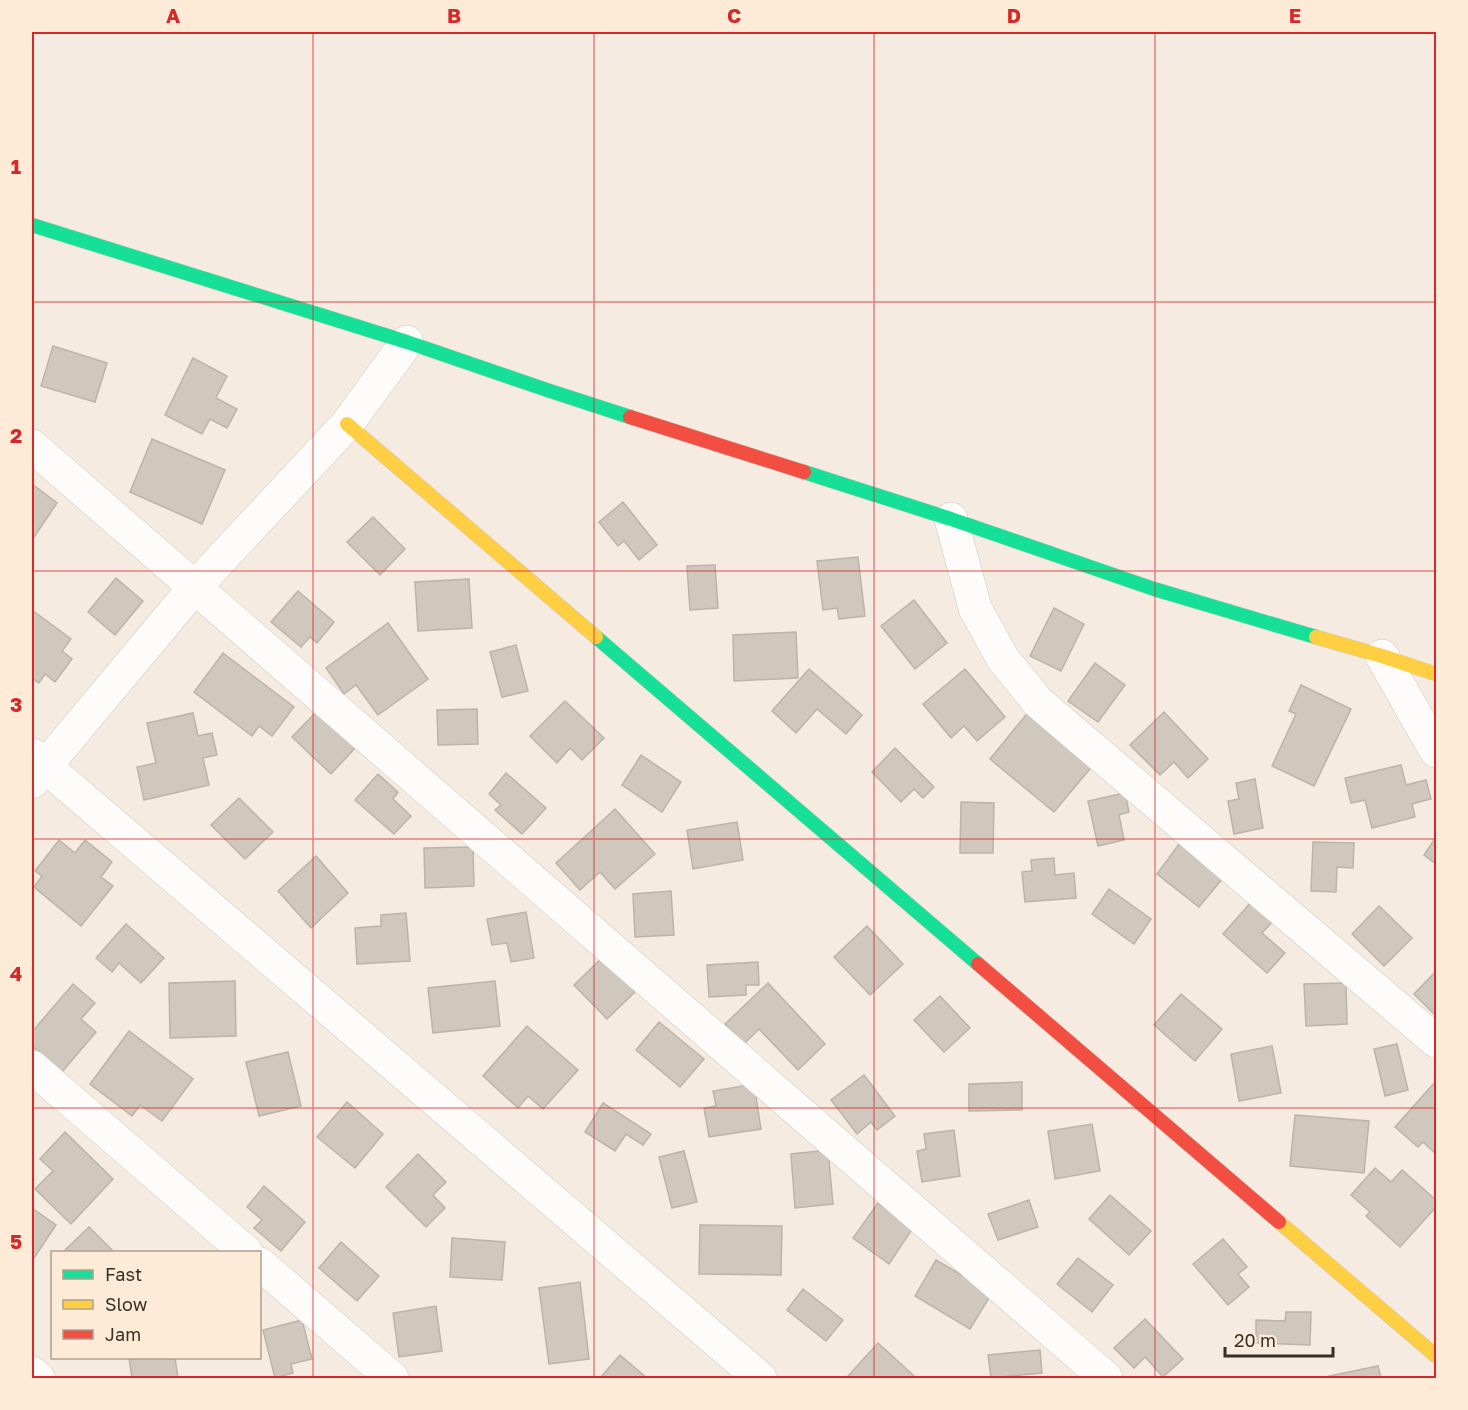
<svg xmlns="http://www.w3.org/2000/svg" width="1468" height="1410" font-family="'Golos Text',sans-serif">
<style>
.building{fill:#d0c7bd;stroke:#bcb3aa;stroke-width:1.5}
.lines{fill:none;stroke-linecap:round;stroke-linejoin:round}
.street-casing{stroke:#d1c8be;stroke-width:34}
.fast-casing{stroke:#d1c8be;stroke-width:15}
.slow-casing{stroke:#d1c8be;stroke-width:15}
.jam-casing{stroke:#d1c8be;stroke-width:15}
.street{stroke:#fefcfa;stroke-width:33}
.fast{stroke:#16e098;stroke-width:14}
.slow{stroke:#ffcf43;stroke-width:14}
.jam{stroke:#f24e42;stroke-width:14}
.grid{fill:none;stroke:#d62828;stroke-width:1.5;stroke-opacity:0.55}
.neatline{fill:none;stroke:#d62828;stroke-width:2}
.grid-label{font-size:20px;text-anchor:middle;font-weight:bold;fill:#d62828}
</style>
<rect width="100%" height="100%" fill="#f5ebe0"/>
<g class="building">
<path d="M 53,346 L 107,363 L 95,402 L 41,386 Z"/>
<path d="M 193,358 L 227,376 L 216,398 L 237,409 L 227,428 L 210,419 L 202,434 L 165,415 Z"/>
<path d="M 152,439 L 225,470 L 202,524 L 130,492 Z"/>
<path d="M 32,484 L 57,503 L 32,540 Z"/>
<path d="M 623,502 L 657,545 L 639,560 L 624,541 L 618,546 L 599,522 Z"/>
<path d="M 373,517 L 405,549 L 380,575 L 347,542 Z"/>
<path d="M 858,557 L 865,616 L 839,619 L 837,608 L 823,610 L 817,561 Z"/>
<path d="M 715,565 L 718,608 L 690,610 L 687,566 Z"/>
<path d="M 116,578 L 143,601 L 115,635 L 88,612 Z"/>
<path d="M 469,579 L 472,628 L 418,631 L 415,582 Z"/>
<path d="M 298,591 L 334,622 L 317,643 L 310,637 L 301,647 L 271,622 Z"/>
<path d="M 914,600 L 947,643 L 915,669 L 881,626 Z"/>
<path d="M 1054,608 L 1084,624 L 1061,671 L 1030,656 Z"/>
<path d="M 32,610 L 71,639 L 62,651 L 72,659 L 55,682 L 45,674 L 39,683 L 32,678 Z"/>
<path d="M 388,623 L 428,679 L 378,715 L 356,685 L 344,694 L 326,668 Z"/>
<path d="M 796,632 L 798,678 L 734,681 L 733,635 Z"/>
<path d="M 516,645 L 528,691 L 502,697 L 490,652 Z"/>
<path d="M 223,653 L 294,707 L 272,736 L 259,726 L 252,736 L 194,692 Z"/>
<path d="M 1095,663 L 1125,685 L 1098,722 L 1068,701 Z"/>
<path d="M 809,669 L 862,715 L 846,734 L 817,709 L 796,733 L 772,711 Z"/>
<path d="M 965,669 L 1005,717 L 977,741 L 964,726 L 951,738 L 923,704 Z"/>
<path d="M 1301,685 L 1351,709 L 1314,786 L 1272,766 L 1296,714 L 1289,711 Z"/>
<path d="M 565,701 L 604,738 L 582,760 L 570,748 L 557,763 L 530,736 Z"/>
<path d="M 477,709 L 478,744 L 438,745 L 437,710 Z"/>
<path d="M 1030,710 L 1094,764 L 1054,812 L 990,759 Z"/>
<path d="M 317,711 L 356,747 L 331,774 L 292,737 Z"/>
<path d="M 1164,712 L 1208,759 L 1188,778 L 1174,762 L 1160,775 L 1130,745 Z"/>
<path d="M 193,713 L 198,736 L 212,733 L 217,755 L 203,758 L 209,785 L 144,800 L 137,767 L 156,763 L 147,723 Z"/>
<path d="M 895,748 L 934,787 L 923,798 L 914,789 L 901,802 L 872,772 Z"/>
<path d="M 641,755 L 681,782 L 662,812 L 622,785 Z"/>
<path d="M 1401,765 L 1406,785 L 1426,780 L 1431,799 L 1412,804 L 1415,817 L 1372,828 L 1365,800 L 1351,803 L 1345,778 Z"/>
<path d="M 506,773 L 546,808 L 522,834 L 495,810 L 501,805 L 489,794 Z"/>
<path d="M 378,774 L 398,792 L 393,799 L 411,816 L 394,834 L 355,800 Z"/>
<path d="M 1255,779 L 1263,828 L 1234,834 L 1228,801 L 1239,799 L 1236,783 Z"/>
<path d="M 1125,793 L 1129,812 L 1119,815 L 1124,840 L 1098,846 L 1088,801 Z"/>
<path d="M 239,798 L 273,832 L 245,859 L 211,825 Z"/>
<path d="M 961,802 L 994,803 L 993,853 L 960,853 Z"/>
<path d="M 615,809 L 655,854 L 615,889 L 600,872 L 580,890 L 556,863 Z"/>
<path d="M 737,822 L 743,860 L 693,869 L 687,830 Z"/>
<path d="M 1436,837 L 1436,864 L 1424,855 Z"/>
<path d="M 59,840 L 75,853 L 85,840 L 112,862 L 101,877 L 113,886 L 81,926 L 34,887 L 42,876 L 35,871 Z"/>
<path d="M 1313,842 L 1354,843 L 1353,868 L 1337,867 L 1336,892 L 1311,891 Z"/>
<path d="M 1179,844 L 1223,878 L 1199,907 L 1157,874 Z"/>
<path d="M 473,847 L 474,886 L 425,888 L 424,848 Z"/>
<path d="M 316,856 L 348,893 L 311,928 L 278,891 Z"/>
<path d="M 1054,858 L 1055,875 L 1074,873 L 1076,898 L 1025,902 L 1022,872 L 1032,871 L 1031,860 Z"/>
<path d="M 1109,889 L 1151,919 L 1134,944 L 1092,914 Z"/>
<path d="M 671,891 L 674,935 L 635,937 L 633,894 Z"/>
<path d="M 1252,901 L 1274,920 L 1262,933 L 1285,953 L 1267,973 L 1223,934 Z"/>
<path d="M 1379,906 L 1412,938 L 1384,966 L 1352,934 Z"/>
<path d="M 526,912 L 534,958 L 511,962 L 507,943 L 492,945 L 487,919 Z"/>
<path d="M 406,913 L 410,961 L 357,964 L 355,928 L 381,926 L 381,915 Z"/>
<path d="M 126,924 L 164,958 L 141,983 L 119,963 L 112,972 L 96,958 Z"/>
<path d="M 867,926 L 903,964 L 870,995 L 834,957 Z"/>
<path d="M 605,955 L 638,989 L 607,1019 L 574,985 Z"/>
<path d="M 758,962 L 759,985 L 746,985 L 746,995 L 709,997 L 707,965 Z"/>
<path d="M 1436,971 L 1436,1016 L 1414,994 Z"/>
<path d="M 235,981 L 236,1036 L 170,1038 L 169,983 Z"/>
<path d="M 495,981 L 500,1026 L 433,1033 L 428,988 Z"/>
<path d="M 768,983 L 825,1044 L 798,1070 L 759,1029 L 744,1044 L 725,1024 Z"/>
<path d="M 1346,983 L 1347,1024 L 1306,1026 L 1304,984 Z"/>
<path d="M 73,984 L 95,1003 L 81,1019 L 96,1032 L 62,1072 L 32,1046 L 32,1032 Z"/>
<path d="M 1181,994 L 1222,1029 L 1195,1061 L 1154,1025 Z"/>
<path d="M 940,996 L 970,1028 L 944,1052 L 914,1020 Z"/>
<path d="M 659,1022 L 704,1059 L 680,1087 L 636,1050 Z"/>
<path d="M 527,1026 L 578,1070 L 543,1109 L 528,1096 L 518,1108 L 483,1076 Z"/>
<path d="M 129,1031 L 193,1079 L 162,1121 L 140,1105 L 132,1116 L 90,1084 Z"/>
<path d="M 1397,1044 L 1408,1090 L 1385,1096 L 1374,1049 Z"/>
<path d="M 1272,1046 L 1281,1093 L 1239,1101 L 1231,1054 Z"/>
<path d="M 288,1052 L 301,1106 L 259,1116 L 246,1062 Z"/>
<path d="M 864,1075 L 895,1116 L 877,1130 L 871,1122 L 857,1134 L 831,1100 Z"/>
<path d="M 1436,1081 L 1436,1154 L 1423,1142 L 1418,1147 L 1395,1127 Z"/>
<path d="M 1022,1082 L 1022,1110 L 969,1111 L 969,1084 Z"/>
<path d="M 754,1084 L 761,1129 L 709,1137 L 704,1108 L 716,1106 L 713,1091 Z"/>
<path d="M 347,1102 L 383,1134 L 355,1168 L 317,1137 Z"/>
<path d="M 603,1103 L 651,1134 L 643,1145 L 626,1134 L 615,1151 L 585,1132 Z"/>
<path d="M 1295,1115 L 1369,1121 L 1364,1173 L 1290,1166 Z"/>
<path d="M 1092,1124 L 1100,1171 L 1055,1179 L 1048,1131 Z"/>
<path d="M 954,1130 L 960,1176 L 922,1182 L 917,1151 L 926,1149 L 924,1134 Z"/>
<path d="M 65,1132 L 113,1179 L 71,1224 L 35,1189 L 53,1171 L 40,1159 Z"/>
<path d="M 828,1150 L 833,1204 L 795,1208 L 791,1154 Z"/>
<path d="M 684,1151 L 697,1202 L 672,1208 L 659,1157 Z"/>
<path d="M 418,1154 L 446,1182 L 433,1195 L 445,1208 L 426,1227 L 386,1187 Z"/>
<path d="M 1375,1168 L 1391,1182 L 1402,1170 L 1436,1200 L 1436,1207 L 1400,1247 L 1366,1216 L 1370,1212 L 1351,1195 Z"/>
<path d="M 264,1186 L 305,1222 L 281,1251 L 254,1228 L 262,1220 L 247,1207 Z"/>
<path d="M 1110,1195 L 1151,1231 L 1129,1255 L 1089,1219 Z"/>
<path d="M 1029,1200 L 1038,1227 L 998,1240 L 988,1214 Z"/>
<path d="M 878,1203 L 913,1228 L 889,1264 L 853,1238 Z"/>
<path d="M 32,1208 L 56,1225 L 32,1261 Z"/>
<path d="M 700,1225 L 782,1226 L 781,1275 L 699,1274 Z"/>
<path d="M 89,1227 L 114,1252 L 63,1252 Z"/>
<path d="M 452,1238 L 505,1242 L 502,1280 L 450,1277 Z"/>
<path d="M 1223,1239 L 1247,1267 L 1238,1274 L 1249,1287 L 1228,1305 L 1193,1264 Z"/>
<path d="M 341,1242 L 379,1276 L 357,1301 L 319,1268 Z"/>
<path d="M 1078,1258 L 1113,1285 L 1092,1312 L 1057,1284 Z"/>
<path d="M 936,1260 L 992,1293 L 970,1329 L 915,1296 Z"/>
<path d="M 580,1282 L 589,1359 L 549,1364 L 539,1288 Z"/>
<path d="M 803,1289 L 843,1320 L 826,1341 L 787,1310 Z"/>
<path d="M 436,1306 L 442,1351 L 399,1357 L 393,1313 Z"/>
<path d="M 1286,1312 L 1311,1312 L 1310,1345 L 1256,1343 L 1256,1320 L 1285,1321 Z"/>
<path d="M 1145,1319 L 1183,1359 L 1163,1377 L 1145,1357 L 1134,1368 L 1114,1348 Z"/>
<path d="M 302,1320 L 312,1359 L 291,1364 L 293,1373 L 275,1378 L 263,1330 Z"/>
<path d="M 878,1343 L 914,1376 L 911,1378 L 850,1378 L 848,1376 Z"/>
<path d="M 1040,1350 L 1042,1373 L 991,1378 L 988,1355 Z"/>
<path d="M 620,1355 L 647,1378 L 603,1378 L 601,1377 Z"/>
<path d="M 129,1358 L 175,1358 L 178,1378 L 132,1378 Z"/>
<path d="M 1378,1366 L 1381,1378 L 1320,1378 Z"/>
</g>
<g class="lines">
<g class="street-casing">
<g id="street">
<path d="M 32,446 L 1106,1378"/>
<path d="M 951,519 L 975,608 L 1003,659 L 1038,702 L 1436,1041"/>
<path d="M 1382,656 L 1436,751"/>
<path d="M 32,755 L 760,1378"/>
<path d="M 32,782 L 194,588 L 347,424 L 407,342"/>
<path d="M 32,1067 L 246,1252"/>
<path d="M 260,1264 L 392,1378"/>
<path d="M 32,1373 L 38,1378"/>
</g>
</g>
<g class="fast-casing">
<g id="fast">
<path d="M 32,225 L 407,342 L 547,390 L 630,417"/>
<path d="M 804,472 L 951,519 L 1154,589 L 1316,637"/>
<path d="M 596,637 L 978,964"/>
</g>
</g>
<g class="slow-casing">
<g id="slow">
<path d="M 347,424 L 596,637"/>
<path d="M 1316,637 L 1382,656 L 1436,674"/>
<path d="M 1279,1222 L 1436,1356"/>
</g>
</g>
<g class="jam-casing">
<g id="jam">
<path d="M 630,417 L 804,472"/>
<path d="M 978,964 L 1279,1222"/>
</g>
</g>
<use href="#street" class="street"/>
<use href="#fast" class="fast"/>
<use href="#slow" class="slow"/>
<use href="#jam" class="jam"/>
</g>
<path class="grid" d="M 313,32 L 313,1378M 594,32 L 594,1378M 874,32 L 874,1378M 1155,32 L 1155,1378M 32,302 L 1436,302M 32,571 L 1436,571M 32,839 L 1436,839M 32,1108 L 1436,1108"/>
<rect width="1468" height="1410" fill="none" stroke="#feebd7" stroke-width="66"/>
<rect x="51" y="1251" width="210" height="108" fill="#feebd7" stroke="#afa090" stroke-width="1.5"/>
<rect x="63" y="1270" width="30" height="9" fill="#16e098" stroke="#afa090" stroke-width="1.5"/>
<text x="105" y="1281" font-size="18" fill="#382f26">Fast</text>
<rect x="63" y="1300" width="30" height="9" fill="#ffcf43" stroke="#afa090" stroke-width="1.5"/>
<text x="105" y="1311" font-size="18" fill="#382f26">Slow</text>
<rect x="63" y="1330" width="30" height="9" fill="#f24e42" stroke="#afa090" stroke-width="1.5"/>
<text x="105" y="1341" font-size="18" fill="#382f26">Jam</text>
<path d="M1225 1347v9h108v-9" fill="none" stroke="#382f26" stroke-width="3"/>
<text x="1234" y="1347" font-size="18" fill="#382f26" stroke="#feebd7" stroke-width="4.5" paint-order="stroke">20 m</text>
<rect x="33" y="33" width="1402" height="1344" class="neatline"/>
<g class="grid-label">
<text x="173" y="23">A</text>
<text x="454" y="23">B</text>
<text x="734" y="23">C</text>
<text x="1014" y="23">D</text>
<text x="1295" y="23">E</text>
<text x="16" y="174">1</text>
<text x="16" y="443">2</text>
<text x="16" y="712">3</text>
<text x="16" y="981">4</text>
<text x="16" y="1249">5</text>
</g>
</svg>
